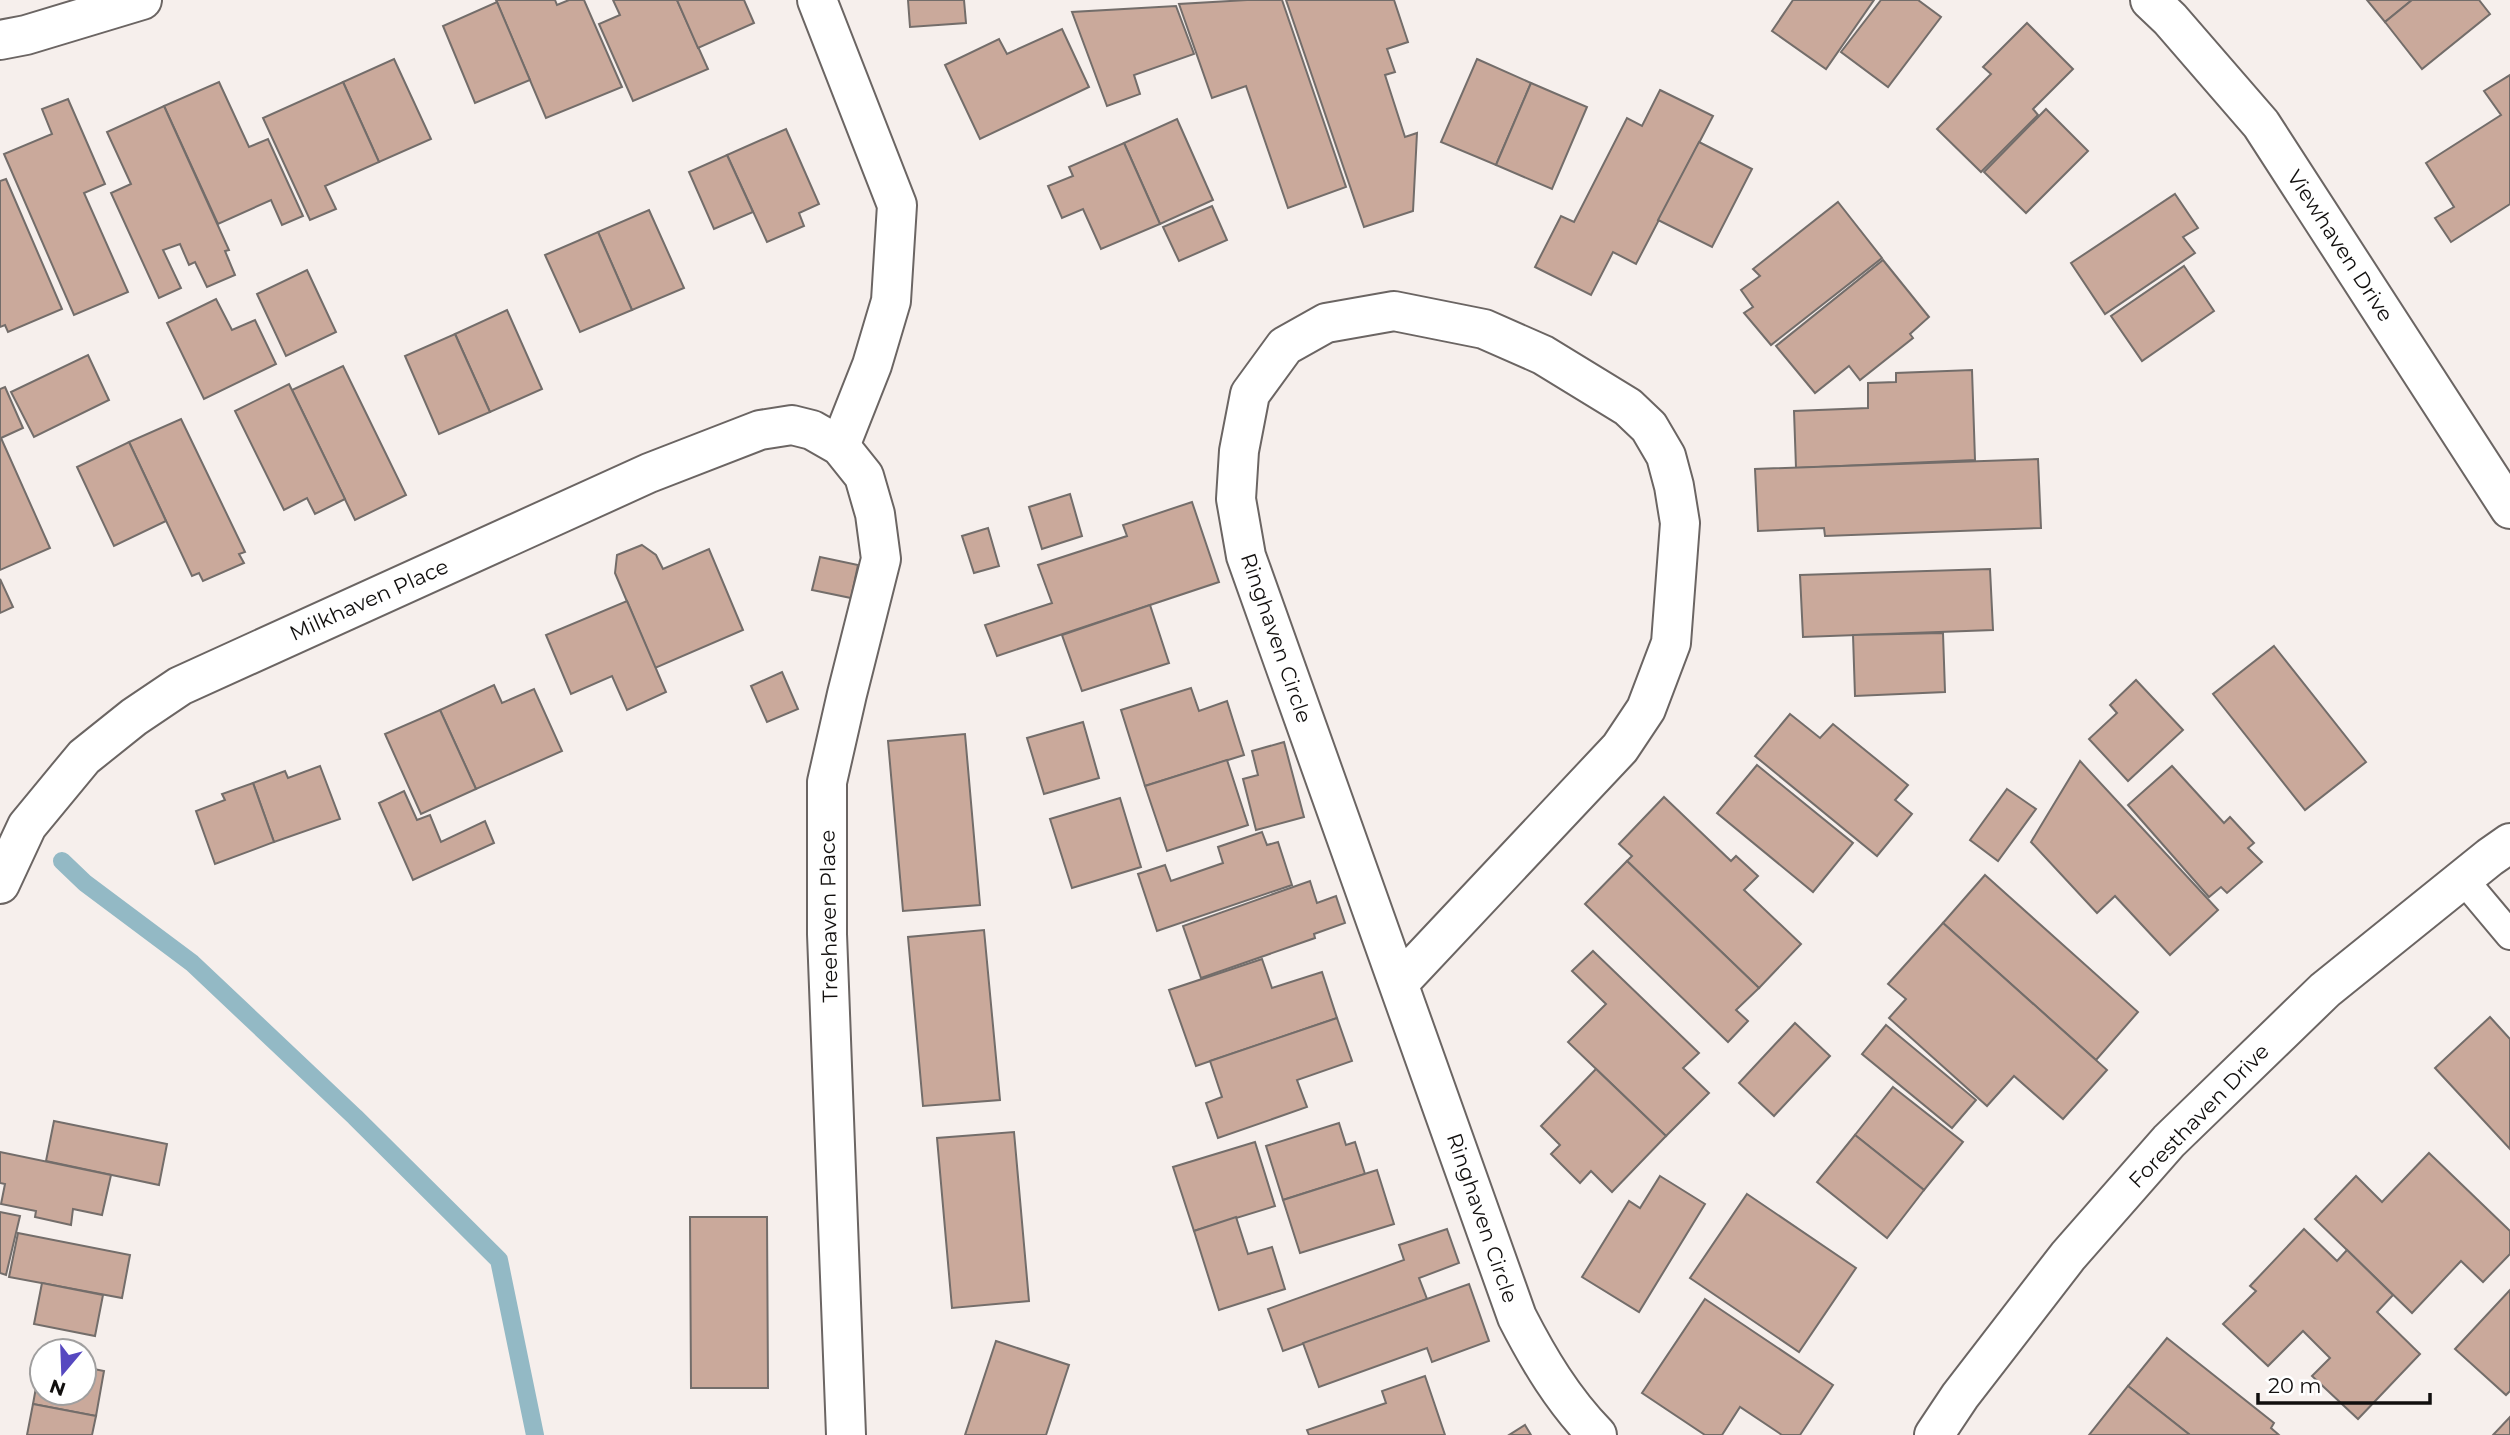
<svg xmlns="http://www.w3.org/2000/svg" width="2510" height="1435" font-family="Montserrat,sans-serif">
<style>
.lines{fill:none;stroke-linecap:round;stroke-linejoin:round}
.stream{stroke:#93b9c5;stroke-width:18}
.building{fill:#caa99b;stroke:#736d6a;stroke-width:2}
.lane-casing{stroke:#6b6563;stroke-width:32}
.street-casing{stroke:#6b6563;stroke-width:42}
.secondary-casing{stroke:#6b6563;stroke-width:42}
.lane{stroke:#fff;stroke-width:28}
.street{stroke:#fff;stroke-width:38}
.secondary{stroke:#fff;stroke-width:38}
.labels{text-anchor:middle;stroke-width:5;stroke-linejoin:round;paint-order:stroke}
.street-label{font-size:21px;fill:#110f0e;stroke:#fff}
</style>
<rect width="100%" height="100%" fill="#f6efec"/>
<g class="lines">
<path class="stream" d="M 62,861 L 85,883 L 192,963 L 355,1117 L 499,1260 L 535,1435"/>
</g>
<g class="building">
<path d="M 496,0 L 555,0 L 557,5 L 569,0 L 584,0 L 622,87 L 546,118 Z"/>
<path d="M 613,0 L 677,0 L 708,69 L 633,101 L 599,24 L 620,15 Z"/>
<path d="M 677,0 L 744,0 L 754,23 L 698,48 Z"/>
<path d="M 908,0 L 964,0 L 966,23 L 910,27 Z"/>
<path d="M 1247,0 L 1282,0 L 1346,187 L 1288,208 L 1246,86 L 1212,98 L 1179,4 Z"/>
<path d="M 1286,0 L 1394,0 L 1408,42 L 1387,49 L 1395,72 L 1385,75 L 1405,137 L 1417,133 L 1413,211 L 1364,227 Z"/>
<path d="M 1793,0 L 1874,0 L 1826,69 L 1772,31 Z"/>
<path d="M 1881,0 L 1918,0 L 1941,17 L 1888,87 L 1841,52 Z"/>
<path d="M 2367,0 L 2412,0 L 2385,22 Z"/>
<path d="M 2412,0 L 2479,0 L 2490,14 L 2422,69 L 2385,22 Z"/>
<path d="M 497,2 L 530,80 L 475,103 L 443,26 Z"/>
<path d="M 1176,6 L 1194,54 L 1134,75 L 1140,94 L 1107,106 L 1072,12 Z"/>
<path d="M 2027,23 L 2073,69 L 2033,109 L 2038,115 L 1981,172 L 1937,129 L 1991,74 L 1983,67 Z"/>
<path d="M 1062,29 L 1089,87 L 980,139 L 945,65 L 999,39 L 1007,54 Z"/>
<path d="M 394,59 L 431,139 L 379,162 L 343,82 Z"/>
<path d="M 1477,59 L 1531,83 L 1496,165 L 1441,142 Z"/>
<path d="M 2510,75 L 2510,204 L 2451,242 L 2435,218 L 2454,207 L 2426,163 L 2501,115 L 2484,91 Z"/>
<path d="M 219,82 L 249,147 L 268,139 L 303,216 L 282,225 L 271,200 L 218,224 L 164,106 Z"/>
<path d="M 343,82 L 379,162 L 325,186 L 336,209 L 310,220 L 263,118 Z"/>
<path d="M 1531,83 L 1587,107 L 1552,189 L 1496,165 Z"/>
<path d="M 1660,90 L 1713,116 L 1636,264 L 1613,252 L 1591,295 L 1535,267 L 1561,216 L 1574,222 L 1627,118 L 1642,126 Z"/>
<path d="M 68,99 L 105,184 L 84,193 L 128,292 L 74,315 L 4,154 L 52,134 L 42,109 Z"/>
<path d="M 164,106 L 229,250 L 225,251 L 235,275 L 207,287 L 195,262 L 189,265 L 180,244 L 163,250 L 181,288 L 159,298 L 111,193 L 131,184 L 107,132 Z"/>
<path d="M 2046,109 L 2088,151 L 2026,213 L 1984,172 Z"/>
<path d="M 1177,119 L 1213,200 L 1160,224 L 1124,143 Z"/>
<path d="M 786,129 L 819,204 L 799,213 L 804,226 L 767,242 L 727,155 Z"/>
<path d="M 1699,142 L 1752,169 L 1712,247 L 1658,220 Z"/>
<path d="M 1124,143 L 1160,224 L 1101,249 L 1083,209 L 1062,218 L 1048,186 L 1073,176 L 1069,167 Z"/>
<path d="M 727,155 L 753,212 L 714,229 L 689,172 Z"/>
<path d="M 6,179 L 62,309 L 8,332 L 5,325 L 0,327 L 0,181 Z"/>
<path d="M 2175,194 L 2198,228 L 2183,237 L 2195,253 L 2105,314 L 2071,263 Z"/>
<path d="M 1838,202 L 1882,258 L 1771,345 L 1744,313 L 1753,307 L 1741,290 L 1760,276 L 1753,269 Z"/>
<path d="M 1212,206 L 1227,240 L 1179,261 L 1163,227 Z"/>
<path d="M 649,210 L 684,288 L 632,310 L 598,232 Z"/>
<path d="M 598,232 L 632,310 L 580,332 L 545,255 Z"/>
<path d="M 1883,260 L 1929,317 L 1910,334 L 1913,338 L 1860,380 L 1849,366 L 1815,393 L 1776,346 Z"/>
<path d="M 2184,266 L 2214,311 L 2142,361 L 2111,316 Z"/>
<path d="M 307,270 L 336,332 L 286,356 L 257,294 Z"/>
<path d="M 216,299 L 232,330 L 255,320 L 276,364 L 204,399 L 167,323 Z"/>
<path d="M 507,310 L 542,389 L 490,412 L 455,334 Z"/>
<path d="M 455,334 L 490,412 L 439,434 L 405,356 Z"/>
<path d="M 88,355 L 109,400 L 34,437 L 11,392 Z"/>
<path d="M 343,366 L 406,495 L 355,520 L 292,390 Z"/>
<path d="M 1972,370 L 1975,460 L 1796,468 L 1794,411 L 1868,408 L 1868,383 L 1896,382 L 1896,373 Z"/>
<path d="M 289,384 L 345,499 L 315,514 L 307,498 L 284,510 L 235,411 Z"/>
<path d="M 5,387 L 23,428 L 1,438 L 50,548 L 0,570 L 0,389 Z"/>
<path d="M 181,419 L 245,552 L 239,554 L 244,563 L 203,581 L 199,573 L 192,576 L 129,442 Z"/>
<path d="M 129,442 L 166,521 L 114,546 L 77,467 Z"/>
<path d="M 2038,459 L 2041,528 L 1825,536 L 1824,528 L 1758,531 L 1755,469 Z"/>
<path d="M 1070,494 L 1082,536 L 1042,549 L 1029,507 Z"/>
<path d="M 1192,502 L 1219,582 L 997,656 L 985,625 L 1052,603 L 1038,565 L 1127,536 L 1123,525 Z"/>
<path d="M 988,528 L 999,566 L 974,573 L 962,536 Z"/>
<path d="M 642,545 L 656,555 L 663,569 L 709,549 L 743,630 L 655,668 L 615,573 L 617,555 Z"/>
<path d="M 820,557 L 858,565 L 851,598 L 812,590 Z"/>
<path d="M 1990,569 L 1993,630 L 1803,637 L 1800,575 Z"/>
<path d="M 0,579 L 13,607 L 0,613 Z"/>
<path d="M 627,601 L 666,692 L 627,710 L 612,676 L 571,694 L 546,635 Z"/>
<path d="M 1150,605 L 1169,663 L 1082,691 L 1062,635 Z"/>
<path d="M 1943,633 L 1945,692 L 1855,696 L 1853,635 Z"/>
<path d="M 2274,646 L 2366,762 L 2305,810 L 2213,694 Z"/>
<path d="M 782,672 L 798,709 L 767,722 L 751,686 Z"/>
<path d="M 2136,680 L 2183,730 L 2128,781 L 2089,739 L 2117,713 L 2110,705 Z"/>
<path d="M 494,685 L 502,703 L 534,689 L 562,751 L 476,789 L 440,710 Z"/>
<path d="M 1191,688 L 1199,711 L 1227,701 L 1244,755 L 1145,786 L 1121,710 Z"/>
<path d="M 440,710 L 476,789 L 421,814 L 385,734 Z"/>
<path d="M 1790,714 L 1820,738 L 1833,724 L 1908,785 L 1895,800 L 1912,814 L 1877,856 L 1755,756 Z"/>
<path d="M 1083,722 L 1099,778 L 1044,794 L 1027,738 Z"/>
<path d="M 965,734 L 980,905 L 903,911 L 888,741 Z"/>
<path d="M 1284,742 L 1304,817 L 1256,830 L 1243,779 L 1258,775 L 1252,751 Z"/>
<path d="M 1227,760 L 1248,825 L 1167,851 L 1145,786 Z"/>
<path d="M 2080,761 L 2218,910 L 2170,955 L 2115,896 L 2097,913 L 2031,842 Z"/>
<path d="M 1757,765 L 1853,843 L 1813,892 L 1717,813 Z"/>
<path d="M 320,766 L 340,819 L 274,842 L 253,783 L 285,771 L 288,778 Z"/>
<path d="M 2172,766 L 2224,823 L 2230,817 L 2254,843 L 2248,848 L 2262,862 L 2227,893 L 2221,887 L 2209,897 L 2128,805 Z"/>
<path d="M 253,783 L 274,842 L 215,864 L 196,811 L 225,800 L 222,794 Z"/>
<path d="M 2007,789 L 2036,809 L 1998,861 L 1970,840 Z"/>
<path d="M 404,791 L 417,820 L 430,815 L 441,842 L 485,821 L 494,843 L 413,880 L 379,803 Z"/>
<path d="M 1664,797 L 1731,861 L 1736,856 L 1758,876 L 1744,890 L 1801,944 L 1759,988 L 1627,861 L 1632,856 L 1619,844 Z"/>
<path d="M 1120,798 L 1141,867 L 1072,888 L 1050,819 Z"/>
<path d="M 1262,832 L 1267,845 L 1278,842 L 1292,885 L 1157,931 L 1138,874 L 1165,865 L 1171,881 L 1223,863 L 1218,847 Z"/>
<path d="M 1627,861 L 1759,988 L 1736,1010 L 1748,1021 L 1728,1042 L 1585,904 Z"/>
<path d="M 1985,875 L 2138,1012 L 2096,1060 L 1943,923 Z"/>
<path d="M 1310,881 L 1317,903 L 1336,896 L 1345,923 L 1314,934 L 1315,938 L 1201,978 L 1183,926 Z"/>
<path d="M 1943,923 L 2107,1070 L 2063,1119 L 2014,1076 L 1987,1106 L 1889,1018 L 1906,999 L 1888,984 Z"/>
<path d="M 984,930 L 1000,1100 L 923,1106 L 908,937 Z"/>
<path d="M 1593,951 L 1699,1053 L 1683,1068 L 1709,1093 L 1666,1136 L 1568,1042 L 1606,1004 L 1572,971 Z"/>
<path d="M 1262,959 L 1272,988 L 1322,972 L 1337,1018 L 1196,1066 L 1169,990 Z"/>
<path d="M 2490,1017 L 2510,1039 L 2510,1149 L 2435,1068 Z"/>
<path d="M 1337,1018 L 1352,1061 L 1297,1080 L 1307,1107 L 1218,1138 L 1206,1103 L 1222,1097 L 1210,1061 Z"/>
<path d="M 1795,1023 L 1830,1056 L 1774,1116 L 1739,1083 Z"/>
<path d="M 1886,1025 L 1976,1100 L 1952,1128 L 1862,1054 Z"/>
<path d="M 1596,1069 L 1666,1136 L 1612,1192 L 1591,1171 L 1580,1183 L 1551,1154 L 1560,1145 L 1541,1126 Z"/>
<path d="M 1893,1087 L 1963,1142 L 1924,1190 L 1855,1135 Z"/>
<path d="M 54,1121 L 167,1144 L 159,1185 L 46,1161 Z"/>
<path d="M 1339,1123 L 1346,1145 L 1355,1142 L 1365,1174 L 1283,1200 L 1266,1146 Z"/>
<path d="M 1014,1132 L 1029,1301 L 952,1308 L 937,1138 Z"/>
<path d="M 1855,1135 L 1924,1190 L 1887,1238 L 1817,1182 Z"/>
<path d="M 1255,1142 L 1275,1206 L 1194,1231 L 1173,1167 Z"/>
<path d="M 0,1152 L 111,1175 L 102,1215 L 73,1209 L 71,1225 L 35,1217 L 36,1211 L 1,1204 L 5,1184 L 0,1183 Z"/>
<path d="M 2429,1153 L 2510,1231 L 2510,1254 L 2483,1282 L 2461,1261 L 2412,1313 L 2315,1219 L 2356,1176 L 2382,1202 Z"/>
<path d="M 1377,1170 L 1394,1224 L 1300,1253 L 1283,1200 Z"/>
<path d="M 1660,1176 L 1705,1204 L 1639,1312 L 1582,1277 L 1629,1201 L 1640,1208 Z"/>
<path d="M 1747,1194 L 1856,1268 L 1799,1352 L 1690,1278 Z"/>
<path d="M 0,1212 L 20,1216 L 6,1275 L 0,1273 Z"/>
<path d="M 690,1217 L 767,1217 L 768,1388 L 691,1388 Z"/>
<path d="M 1236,1217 L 1248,1254 L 1272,1247 L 1285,1289 L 1219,1310 L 1194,1231 Z"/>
<path d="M 1447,1229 L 1459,1263 L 1419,1278 L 1427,1299 L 1283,1351 L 1268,1309 L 1404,1260 L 1399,1245 Z"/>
<path d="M 2304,1229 L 2337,1261 L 2347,1250 L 2393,1295 L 2377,1312 L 2420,1354 L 2358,1419 L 2312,1376 L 2330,1358 L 2303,1331 L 2268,1366 L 2223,1324 L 2256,1291 L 2250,1286 Z"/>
<path d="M 18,1233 L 130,1255 L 122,1298 L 9,1277 Z"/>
<path d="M 42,1283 L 103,1295 L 95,1336 L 34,1324 Z"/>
<path d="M 1469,1284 L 1489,1341 L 1432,1362 L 1427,1348 L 1319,1387 L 1303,1343 Z"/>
<path d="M 2510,1290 L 2510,1391 L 2506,1395 L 2455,1349 Z"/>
<path d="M 1705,1299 L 1833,1385 L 1800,1435 L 1782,1435 L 1740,1407 L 1722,1435 L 1705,1435 L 1642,1393 Z"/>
<path d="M 2167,1338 L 2274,1423 L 2271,1428 L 2279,1435 L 2190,1435 L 2128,1386 Z"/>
<path d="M 996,1341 L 1069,1365 L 1046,1435 L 965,1435 Z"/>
<path d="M 41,1360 L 42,1393 L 84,1393 L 84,1367 L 104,1371 L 96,1416 L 33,1404 Z"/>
<path d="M 1425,1376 L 1445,1435 L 1309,1435 L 1307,1430 L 1386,1403 L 1382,1391 Z"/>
<path d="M 2128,1386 L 2190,1435 L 2089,1435 Z"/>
<path d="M 33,1404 L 96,1416 L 92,1435 L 27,1435 Z"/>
<path d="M 2510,1417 L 2510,1435 L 2493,1435 Z"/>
<path d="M 1525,1425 L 1531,1435 L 1509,1435 Z"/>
</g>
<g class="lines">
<g class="lane-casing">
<path id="lane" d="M 2463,879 L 2510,935"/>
</g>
<g class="street-casing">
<g id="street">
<path d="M 817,0 L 897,205 L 891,301 L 872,365 L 840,446"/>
<path d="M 0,884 L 27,826 L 84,757 L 134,717 L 180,686 L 649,473 L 760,430 L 792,425 L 812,430 L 840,446 L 864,476 L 875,514 L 881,559 L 847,694 L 827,782 L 827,934 L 846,1435"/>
<path d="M 1399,983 L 1620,748 L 1646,709 L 1671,643 L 1680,523 L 1674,486 L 1666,456 L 1649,427 L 1628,407 L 1543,355 L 1484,329 L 1394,311 L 1326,323 L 1285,346 L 1250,394 L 1239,451 L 1236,499 L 1246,556 L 1517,1317 C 1539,1360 1563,1400 1597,1435"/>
</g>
</g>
<g class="secondary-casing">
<g id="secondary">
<path d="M 2150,0 L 2170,19 L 2261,124 L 2510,509"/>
<path d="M 0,40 L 26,35 L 142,0"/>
<path d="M 1934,1435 L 1960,1396 L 2068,1256 L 2169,1141 L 2325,990 L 2490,857 L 2510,843"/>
</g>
</g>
<use href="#lane" class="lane"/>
<use href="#street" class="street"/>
<use href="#secondary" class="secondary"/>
</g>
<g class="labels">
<g class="street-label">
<text transform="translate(2340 246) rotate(57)" y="7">Viewhaven Drive</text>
<text transform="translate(369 600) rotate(-24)" y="7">Milkhaven Place</text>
<text transform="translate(1276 638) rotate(71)" y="7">Ringhaven Circle</text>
<text transform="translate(829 916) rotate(-91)" y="7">Treehaven Place</text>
<text transform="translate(2199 1116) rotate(-46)" y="7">Foresthaven Drive</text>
<text transform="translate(1482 1218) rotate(71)" y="7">Ringhaven Circle</text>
</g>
</g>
<g transform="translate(63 1372) rotate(199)"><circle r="33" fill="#ffffff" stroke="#a09f9f" stroke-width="2"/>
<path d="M0-5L12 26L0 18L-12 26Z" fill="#5648c0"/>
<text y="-10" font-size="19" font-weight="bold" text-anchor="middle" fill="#110f0e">N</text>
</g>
<path d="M2258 1393v10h172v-10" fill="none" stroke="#110f0e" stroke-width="3.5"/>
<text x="2268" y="1393" font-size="21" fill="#110f0e" stroke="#ffffff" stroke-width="5" paint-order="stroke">20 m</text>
</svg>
